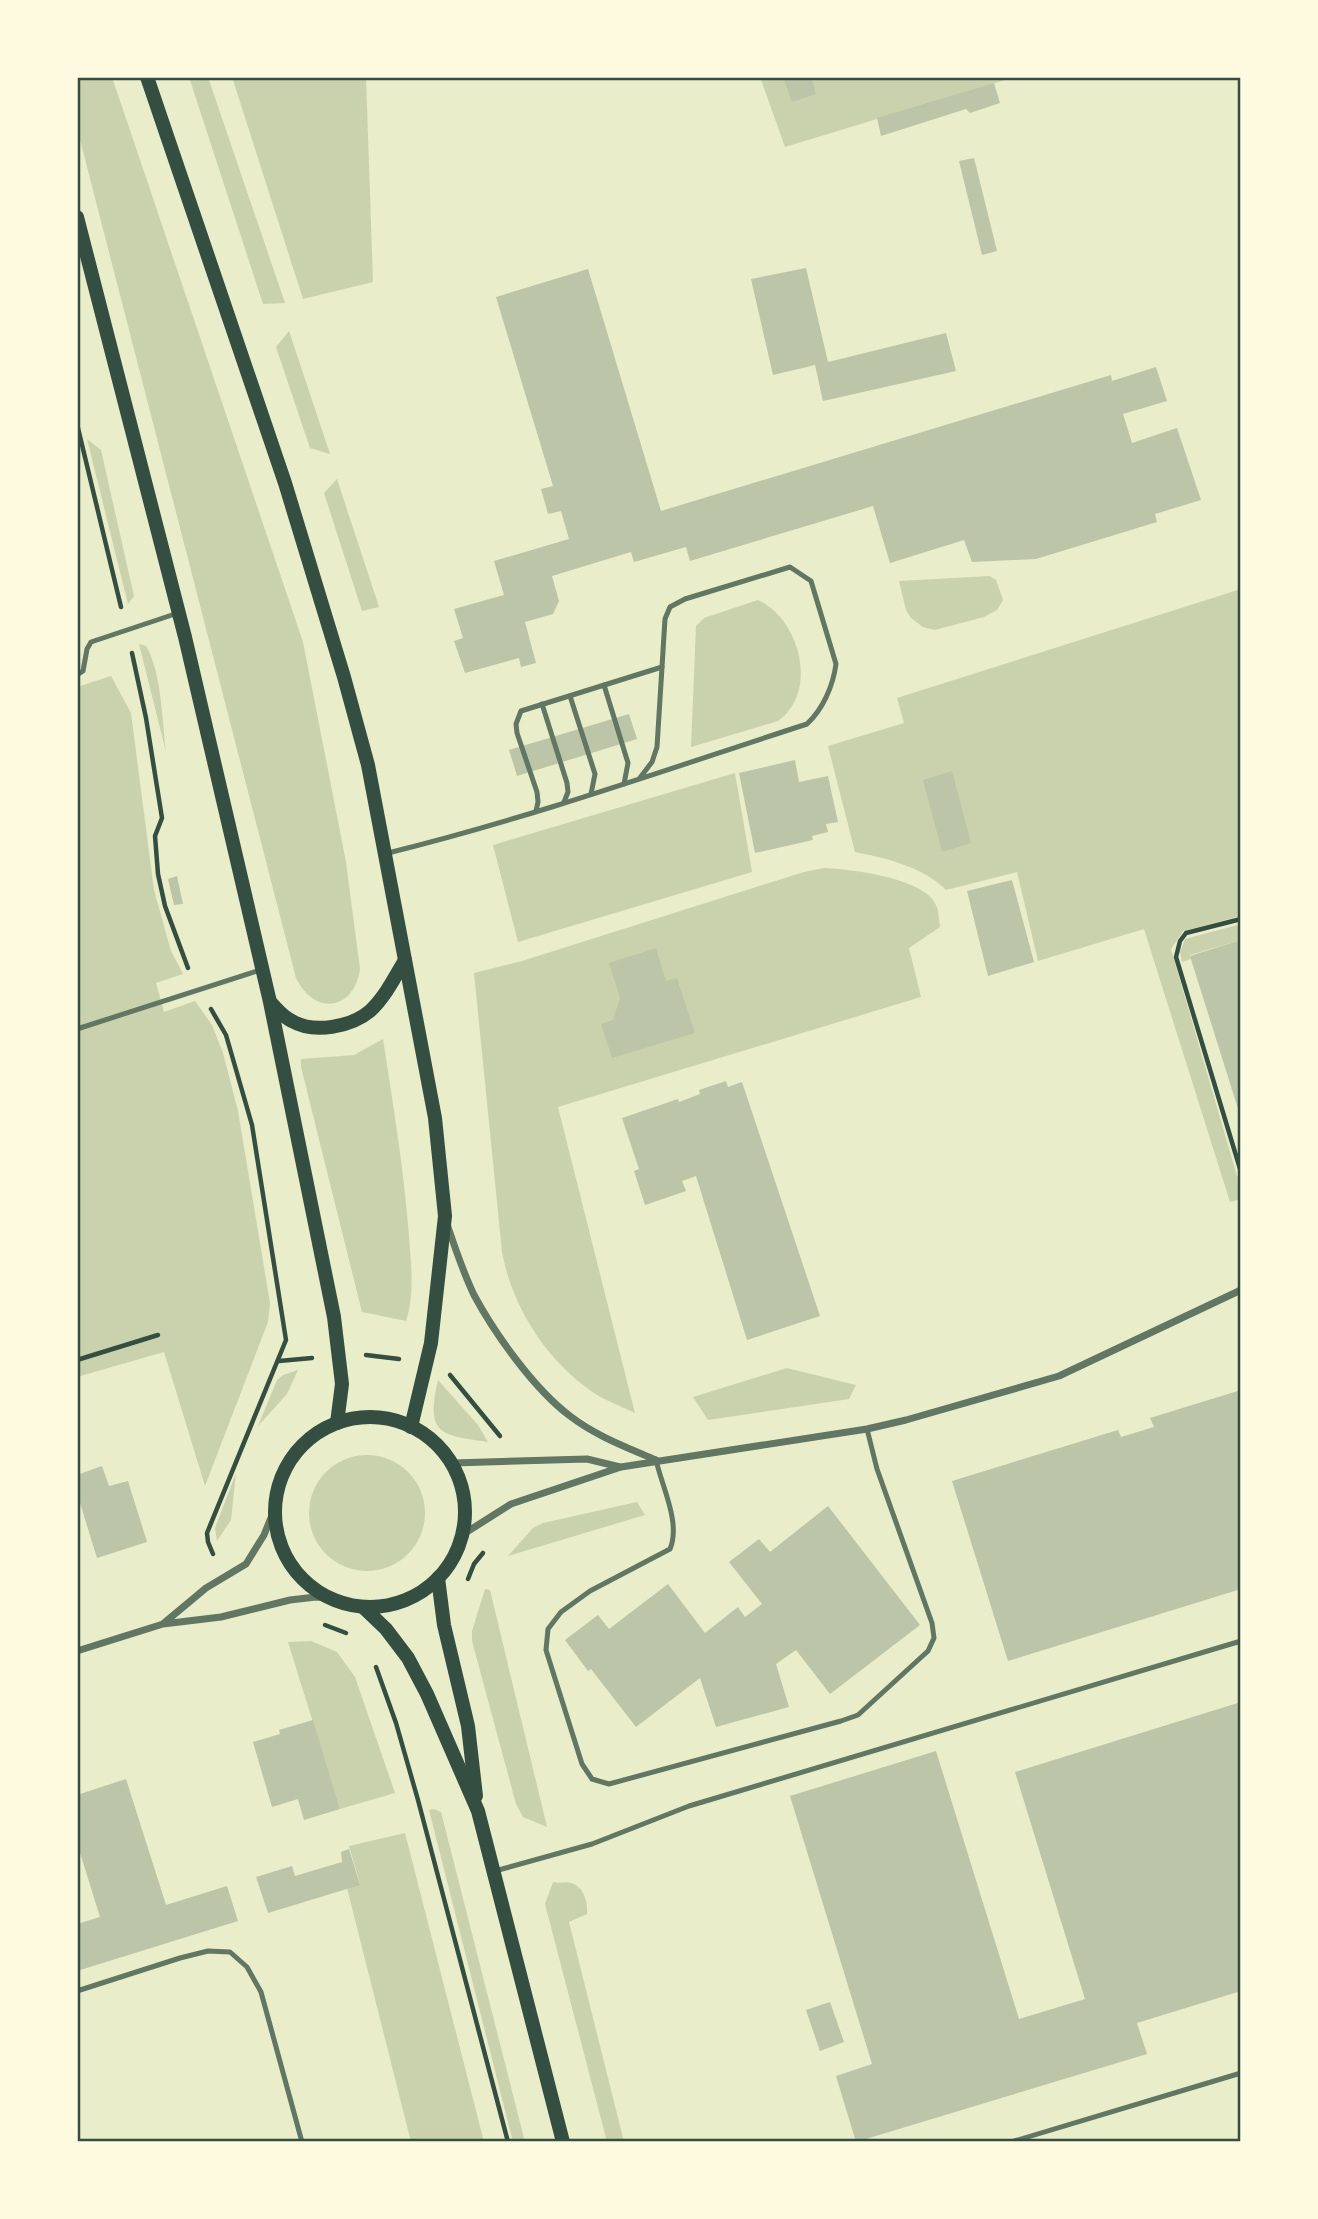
<svg xmlns="http://www.w3.org/2000/svg" width="1318" height="2219" font-family="Overpass,sans-serif">
<style>
.green{fill:#cad2ad}
.building{fill:#bcc5a7}
.lines{fill:none;stroke-linecap:round;stroke-linejoin:round}
.path{stroke:#344e41;stroke-width:4.5}
.service{stroke:#617663;stroke-width:5}
.minor{stroke:#617663;stroke-width:7}
.secondary{stroke:#344e41;stroke-width:14}
.neatline{fill:none;stroke:#344e41;stroke-width:2.5}
</style>
<rect width="100%" height="100%" fill="#e9edc9"/>
<g class="green">
<path d="M 77,77 L 112,77 L 303,642 L 346,862 L 360,969 C 354,1011 314,1016 296,978 L 77,128 Z"/>
<path d="M 189,77 L 208,77 L 285,303 L 263,304 Z"/>
<path d="M 232,77 L 366,77 L 373,282 L 303,299 Z"/>
<path d="M 760,77 L 1015,77 L 785,147 Z"/>
<path d="M 289,331 L 330,454 L 310,448 L 276,347 Z"/>
<path d="M 87,439 L 101,450 L 134,596 L 128,604 Z"/>
<path d="M 337,479 L 379,607 L 362,611 L 324,493 Z"/>
<path d="M 990,576 L 996,580 L 1003,600 L 997,610 L 984,617 L 935,630 L 923,627 L 911,618 L 906,610 L 899,581 Z"/>
<path d="M 1241,589 L 1241,916 L 1183,931 L 1171,949 L 1237,1176 L 1241,1178 L 1241,1199 L 1230,1202 L 1144,929 L 1038,961 L 1017,872 L 946,890 C 924,867 885,858 855,852 L 828,746 L 904,723 L 897,698 Z"/>
<path d="M 758,600 C 800,619 819,692 778,721 L 691,747 L 696,626 L 704,618 Z"/>
<path d="M 139,644 L 146,646 C 162,673 162,721 166,752 Z"/>
<path d="M 111,676 L 131,713 L 154,890 L 171,951 L 183,974 L 156,983 L 164,1012 L 195,1001 L 212,1025 L 223,1053 L 238,1111 L 270,1303 L 268,1322 L 205,1486 L 164,1352 L 77,1377 L 77,687 Z"/>
<path d="M 735,773 L 752,872 L 518,942 L 493,845 Z"/>
<path d="M 824,868 C 850,869 925,878 936,905 C 939,911 939,920 940,927 L 909,948 L 921,997 L 558,1107 L 635,1413 C 621,1406 603,1400 591,1391 C 545,1359 512,1306 502,1252 L 474,973 L 522,961 L 804,872 Z"/>
<path d="M 1241,924 L 1241,940 L 1190,955 L 1191,959 L 1182,962 L 1180,952 L 1185,939 Z"/>
<path d="M 383,1039 C 393,1104 404,1170 409,1236 C 411,1264 415,1294 406,1321 L 362,1312 L 301,1067 L 301,1059 L 354,1055 Z"/>
<path d="M 787,1368 L 856,1385 L 849,1399 L 708,1420 L 693,1397 Z"/>
<path d="M 298,1370 L 287,1394 L 258,1426 L 277,1380 L 283,1375 Z"/>
<path d="M 438,1380 L 478,1425 L 488,1442 C 441,1435 425,1435 438,1380 Z"/>
<circle cx="367" cy="1513" r="58"/>
<path d="M 236,1473 L 231,1520 L 217,1541 L 215,1528 Z"/>
<path d="M 637,1502 L 645,1515 L 508,1556 L 533,1528 L 543,1523 Z"/>
<path d="M 485,1589 L 490,1590 L 547,1827 L 523,1817 L 516,1804 L 472,1641 L 472,1631 Z"/>
<path d="M 311,1641 L 337,1652 L 355,1677 L 395,1793 L 340,1809 L 288,1642 Z"/>
<path d="M 434,1809 L 441,1812 L 525,2142 L 513,2142 L 429,1810 Z"/>
<path d="M 405,1833 L 484,2142 L 411,2142 L 347,1888 L 360,1884 L 349,1846 Z"/>
<path d="M 553,1882 C 559,1884 565,1881 571,1883 C 584,1886 588,1903 587,1914 L 569,1922 L 624,2142 L 607,2142 L 545,1904 Z"/>
</g>
<g class="building">
<path d="M 783,77 L 811,77 L 816,94 L 792,102 Z"/>
<path d="M 994,83 L 1000,103 L 970,113 L 966,109 L 881,136 L 877,118 Z"/>
<path d="M 974,158 L 997,251 L 982,255 L 959,161 Z"/>
<path d="M 806,268 L 828,362 L 946,333 L 956,371 L 823,401 L 815,365 L 773,375 L 751,279 Z"/>
<path d="M 588,269 L 661,511 L 1111,375 L 1112,381 L 1156,367 L 1167,401 L 1123,414 L 1132,443 L 1177,428 L 1201,500 L 1155,514 L 1157,522 L 1036,559 L 972,562 L 964,540 L 890,563 L 873,506 L 690,561 L 686,547 L 634,562 L 631,552 L 552,576 L 559,601 L 553,614 L 525,622 L 536,663 L 521,667 L 519,658 L 465,673 L 454,641 L 463,638 L 454,609 L 504,595 L 494,561 L 569,539 L 561,511 L 548,514 L 541,489 L 553,486 L 496,297 Z"/>
<path d="M 629,714 L 637,739 L 517,776 L 509,750 Z"/>
<path d="M 795,760 L 799,782 L 828,776 L 838,822 L 826,824 L 828,832 L 812,836 L 813,840 L 755,853 L 739,773 Z"/>
<path d="M 952,771 L 971,843 L 942,852 L 923,780 Z"/>
<path d="M 177,876 L 183,904 L 174,905 L 168,879 Z"/>
<path d="M 1012,880 L 1034,962 L 988,976 L 967,891 Z"/>
<path d="M 1241,940 L 1241,1115 L 1240,1115 L 1190,956 Z"/>
<path d="M 656,948 L 666,981 L 677,978 L 695,1033 L 612,1058 L 601,1024 L 613,1020 L 620,998 L 609,963 Z"/>
<path d="M 726,1081 L 728,1087 L 742,1082 L 820,1316 L 747,1340 L 696,1176 L 682,1181 L 686,1191 L 645,1205 L 634,1171 L 639,1169 L 622,1118 L 678,1099 L 679,1102 L 700,1094 L 699,1090 Z"/>
<path d="M 1241,1390 L 1241,1589 L 1008,1661 L 952,1481 L 1118,1430 L 1121,1437 L 1154,1427 L 1150,1418 Z"/>
<path d="M 102,1466 L 109,1486 L 128,1481 L 147,1542 L 97,1558 L 77,1493 L 77,1475 Z"/>
<path d="M 828,1506 L 920,1625 L 830,1694 L 796,1650 L 776,1664 L 789,1707 L 716,1727 L 700,1678 L 636,1727 L 591,1669 L 588,1671 L 565,1640 L 598,1615 L 609,1629 L 668,1584 L 705,1633 L 738,1607 L 745,1617 L 762,1604 L 729,1562 L 759,1539 L 770,1552 Z"/>
<path d="M 1241,1702 L 1241,1991 L 1137,2023 L 1147,2054 L 856,2142 L 836,2076 L 872,2064 L 790,1796 L 936,1751 L 1019,2019 L 1085,1999 L 1015,1772 Z"/>
<path d="M 313,1720 L 340,1809 L 304,1820 L 298,1799 L 272,1807 L 253,1742 L 280,1734 L 279,1730 Z"/>
<path d="M 126,1779 L 166,1905 L 227,1886 L 238,1921 L 77,1971 L 77,1924 L 100,1917 L 77,1843 L 77,1795 Z"/>
<path d="M 349,1849 L 360,1885 L 268,1913 L 256,1877 L 292,1866 L 295,1876 L 342,1862 L 341,1852 Z"/>
<path d="M 830,2002 L 844,2042 L 820,2051 L 806,2010 Z"/>
</g>
<g class="lines">
<g class="path">
<path d="M 77,424 L 121,607"/>
<path d="M 132,653 L 146,718 L 162,818 L 155,836 L 158,874 L 165,906 L 188,968"/>
<path d="M 1241,919 L 1186,933 L 1180,941 L 1176,957 L 1241,1172"/>
<path d="M 211,1009 L 226,1035 L 252,1125 L 286,1340 L 207,1533 L 208,1542 L 213,1554"/>
<path d="M 366,1355 L 399,1359"/>
<path d="M 77,1360 L 158,1335"/>
<path d="M 279,1361 L 312,1358"/>
<path d="M 450,1375 L 500,1436"/>
<path d="M 468,1579 L 474,1564 L 483,1553"/>
<path d="M 325,1625 L 346,1633"/>
<path d="M 376,1667 L 396,1723 L 418,1800 L 508,2142"/>
</g>
<g class="service">
<path d="M 77,675 L 83,671 L 87,649 L 91,642 L 178,613"/>
<path d="M 604,685 L 628,763 L 624,784"/>
<path d="M 570,696 L 595,774 L 591,794"/>
<path d="M 542,704 L 567,783 L 568,792 L 564,802"/>
<path d="M 536,811 L 538,802 L 537,792 L 517,733 L 516,724 L 521,711 L 662,667"/>
<path d="M 388,853 C 530,818 668,769 807,724 C 823,709 833,686 836,664 L 811,581 L 790,567 L 685,599 L 670,607 L 665,619 L 657,747 L 652,762 L 639,779"/>
<path d="M 77,1029 L 260,970"/>
<path d="M 656,1460 C 662,1487 681,1523 670,1549 L 590,1591 L 561,1612 L 548,1629 L 546,1650 L 582,1764 L 592,1779 L 609,1784 L 841,1721 L 858,1715 L 928,1651 L 934,1638 L 932,1623 L 877,1469 L 867,1429"/>
<path d="M 495,1871 L 592,1844 L 689,1806 L 1241,1641"/>
<path d="M 77,1991 L 180,1958 L 208,1951 L 230,1952 L 247,1967 L 261,1992 L 302,2142"/>
<path d="M 1011,2142 L 1241,2073"/>
</g>
<g class="minor">
<path d="M 447,1224 C 455,1248 463,1272 474,1295 C 495,1334 534,1389 570,1416 C 596,1436 626,1447 656,1460"/>
<path d="M 453,1463 L 587,1459 L 620,1467"/>
<path d="M 462,1535 L 511,1504 L 621,1467 L 867,1429 L 906,1420 L 1059,1376 L 1241,1290"/>
<path d="M 164,1623 L 206,1588 L 246,1564 L 264,1535 L 275,1508"/>
<path d="M 77,1651 L 163,1624 L 221,1617 L 290,1600 L 316,1597 L 329,1598"/>
</g>
<g class="secondary">
<path d="M 147,77 L 285,483 L 344,677 L 368,765 L 435,1118 L 445,1216 L 431,1343 L 411,1427"/>
<path d="M 77,217 L 185,637 L 270,1002 L 334,1317 L 342,1384 L 337,1423"/>
<path d="M 271,1003 C 278,1010 283,1017 292,1021 C 314,1034 351,1027 370,1011 C 385,997 395,977 405,960"/>
<circle cx="370" cy="1512" r="95"/>
<path d="M 438,1578 L 444,1625 L 468,1726 L 476,1796"/>
<path d="M 363,1607 L 386,1629 L 408,1658 L 427,1694 L 478,1811 L 563,2142"/>
</g>
</g>
<rect width="1318" height="2219" fill="none" stroke="#fefae0" stroke-width="158"/>
<rect x="79" y="79" width="1160" height="2061" class="neatline"/>
</svg>
